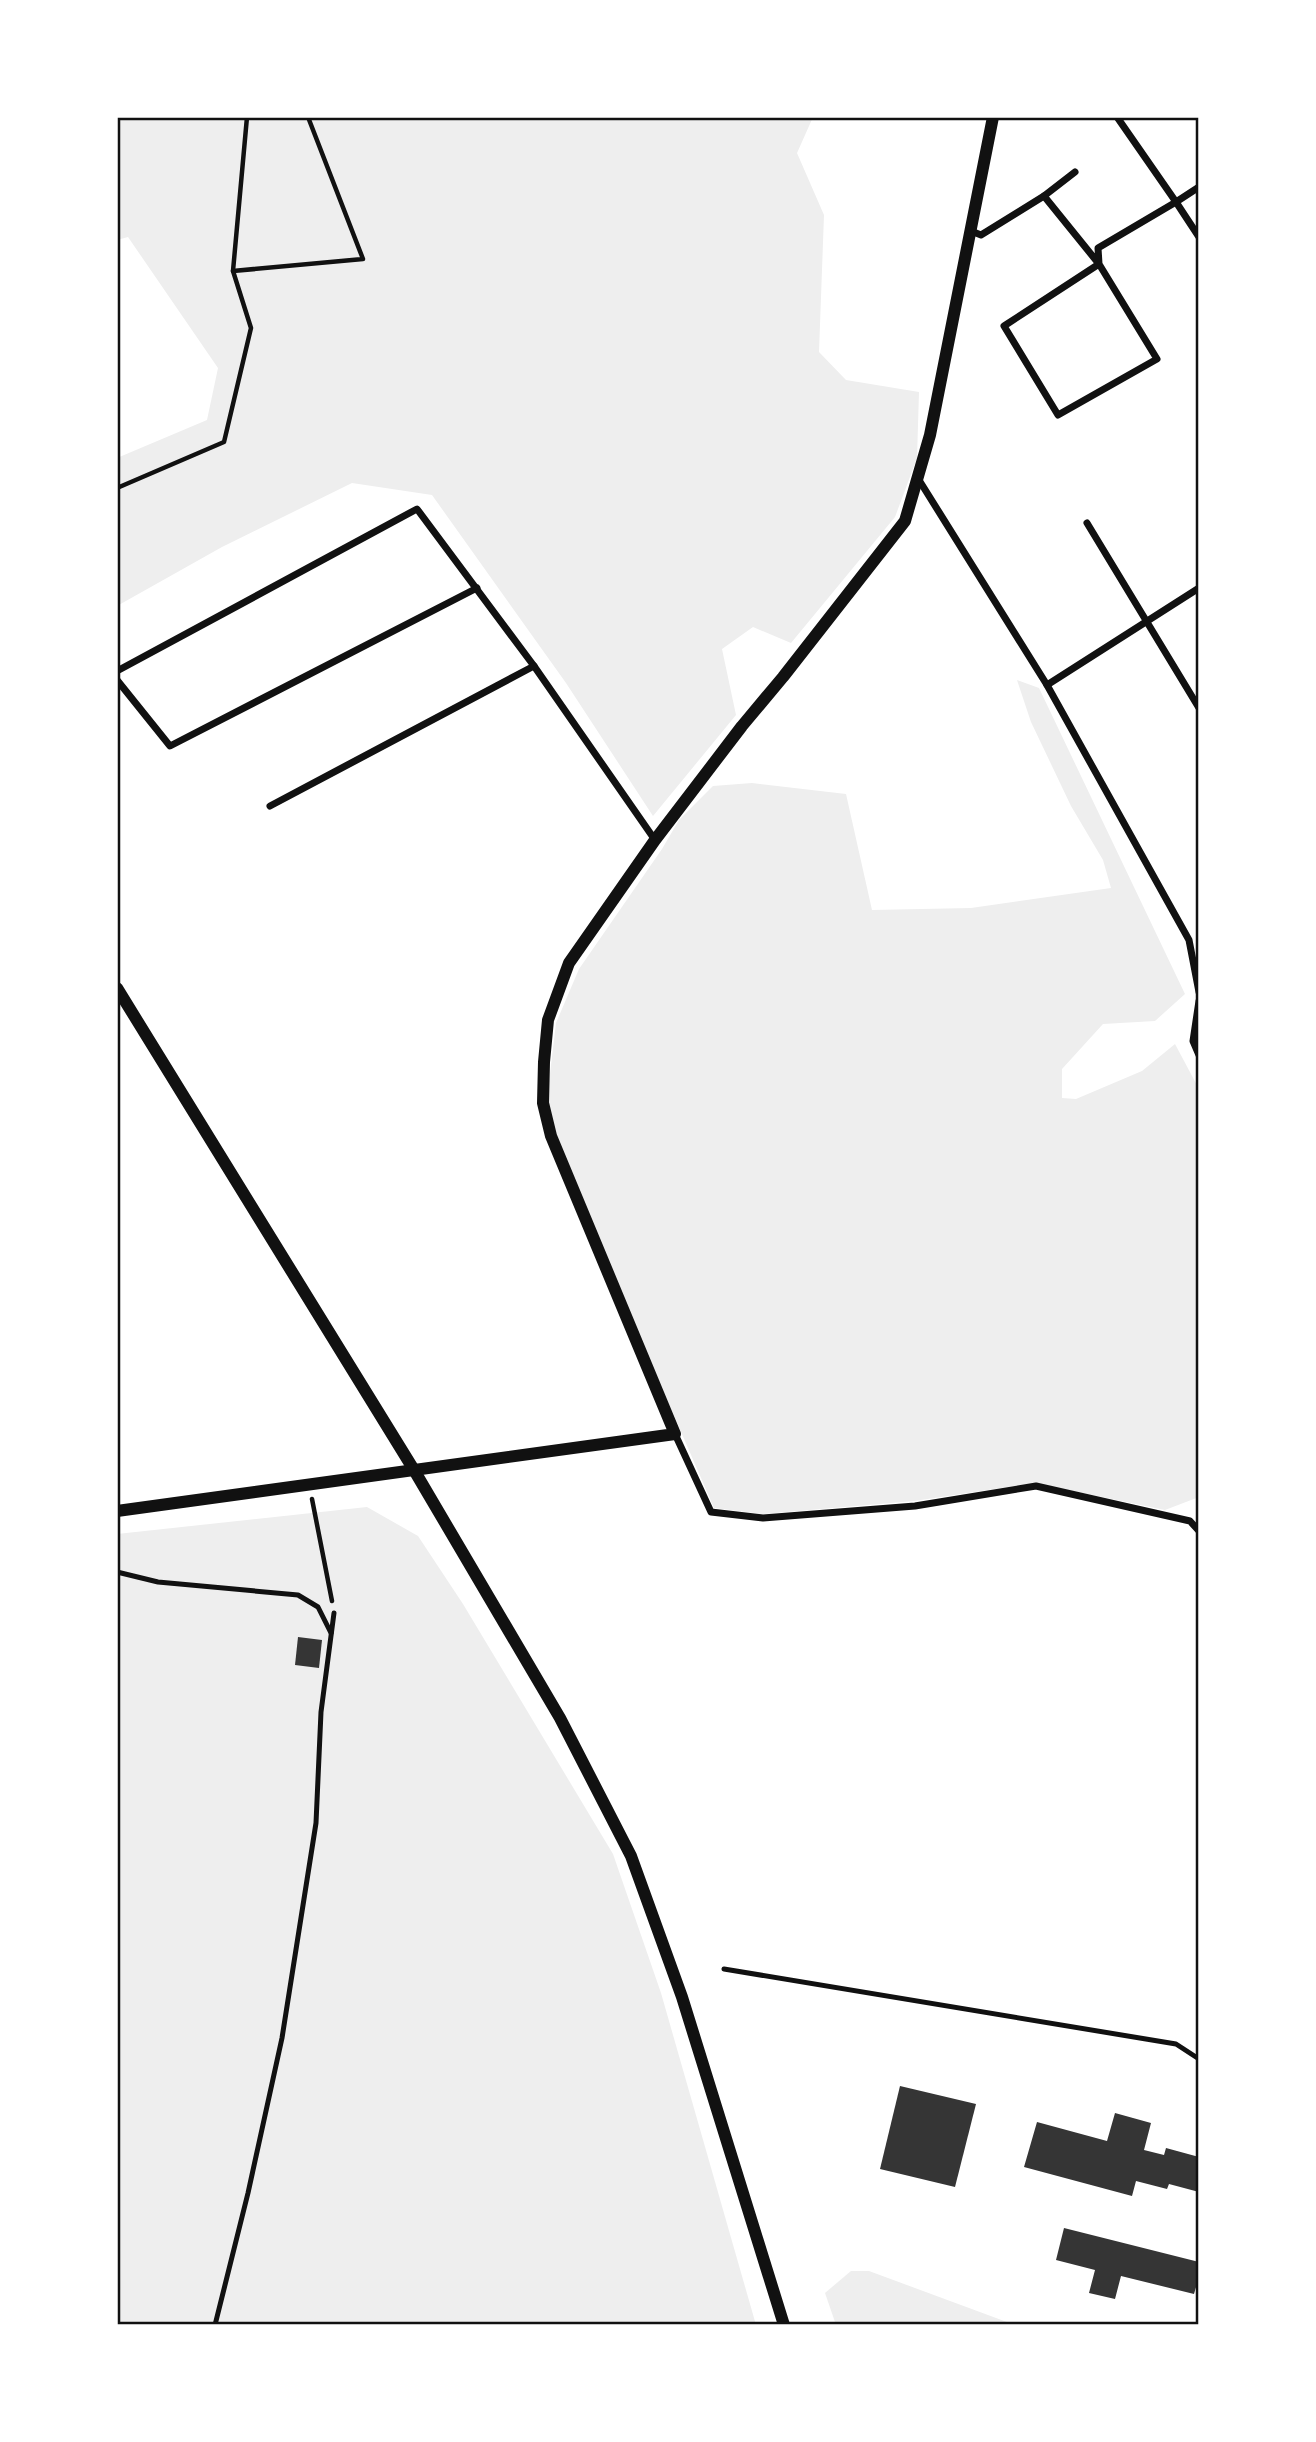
<svg xmlns="http://www.w3.org/2000/svg" width="1316" height="2442" font-family="Inter,sans-serif">
<style>
.green{fill:#eee}
.building{fill:#353535}
.lines{fill:none;stroke-linecap:round;stroke-linejoin:round}
.path{stroke:#111;stroke-width:4.5}
.service{stroke:#111;stroke-width:5}
.minor{stroke:#111;stroke-width:7}
.tertiary{stroke:#111;stroke-width:12}
.neatline{fill:none;stroke:#111;stroke-width:2.5}
</style>
<rect width="100%" height="100%" fill="#fff"/>
<g class="green">
<path d="M 117,117 L 813,117 L 797,153 L 824,215 L 819,352 L 846,380 L 919,392 L 917,458 L 895,517 L 791,643 L 753,627 L 722,649 L 736,715 L 653,816 L 566,683 L 432,495 L 352,483 L 222,547 L 117,606 L 117,458 L 207,420 L 218,368 L 128,237 L 117,240 Z"/>
<path d="M 1017,680 L 1039,688 L 1185,994 L 1155,1021 L 1103,1024 L 1062,1069 L 1062,1098 L 1076,1099 L 1142,1071 L 1175,1044 L 1199,1089 L 1199,1497 L 1165,1510 L 1034,1483 L 914,1501 L 763,1514 L 714,1508 L 553,1136 L 547,1099 L 556,1023 L 579,969 L 662,849 L 679,820 L 713,786 L 752,783 L 846,794 L 872,910 L 971,908 L 1111,888 L 1103,860 L 1071,806 L 1031,722 Z"/>
<path d="M 367,1507 L 418,1536 L 463,1604 L 613,1854 L 661,1993 L 756,2325 L 117,2325 L 117,1534 Z"/>
<path d="M 851,2271 L 869,2271 L 1015,2325 L 836,2325 L 825,2293 Z"/>
</g>
<g class="building">
<path d="M 298,1637 L 322,1640 L 319,1668 L 295,1665 Z"/>
<path d="M 900,2086 L 976,2104 L 955,2187 L 880,2169 Z"/>
<path d="M 1115,2113 L 1151,2123 L 1144,2150 L 1164,2155 L 1166,2148 L 1199,2157 L 1199,2192 L 1169,2184 L 1167,2189 L 1136,2181 L 1132,2196 L 1024,2167 L 1037,2122 L 1107,2141 Z"/>
<path d="M 1064,2228 L 1199,2262 L 1199,2277 L 1194,2294 L 1121,2276 L 1115,2299 L 1089,2293 L 1095,2270 L 1056,2260 Z"/>
</g>
<g class="lines">
<g class="path">
<path d="M 233,271 L 363,259 L 308,117"/>
<path d="M 117,488 L 224,442 L 251,328 L 233,271 L 247,117"/>
<path d="M 312,1499 L 332,1601"/>
</g>
<g class="service">
<path d="M 117,1572 L 158,1582 L 298,1595 L 318,1607 L 331,1633"/>
<path d="M 724,1969 L 1176,2044 L 1199,2059"/>
<path d="M 215,2325 L 248,2193 L 282,2038 L 316,1823 L 321,1712 L 334,1613"/>
</g>
<g class="minor">
<path d="M 1117,117 L 1176,202 L 1199,187"/>
<path d="M 1044,196 L 1099,264 L 1157,359 L 1058,415 L 1004,326 L 1099,264 L 1098,248 L 1176,202 L 1199,237"/>
<path d="M 971,231 L 981,235 L 1044,196 L 1075,172"/>
<path d="M 919,480 L 1047,685 L 1199,588"/>
<path d="M 1087,523 L 1199,708"/>
<path d="M 117,671 L 417,509 L 534,666 L 655,840"/>
<path d="M 117,680 L 170,746 L 477,588"/>
<path d="M 1047,685 L 1189,940 L 1199,992"/>
<path d="M 270,806 L 534,666"/>
<path d="M 1199,1001 L 1193,1041 L 1199,1055"/>
<path d="M 675,1434 L 711,1512 L 763,1518 L 915,1506 L 1036,1486 L 1190,1521 L 1199,1531"/>
</g>
<g class="tertiary">
<path d="M 117,988 L 414,1470 L 560,1718 L 631,1856 L 682,1997 L 784,2325"/>
<path d="M 117,1511 L 675,1434 L 551,1136 L 543,1103 L 544,1062 L 548,1020 L 569,963 L 655,840 L 742,726 L 783,677 L 905,521 L 930,435 L 993,117"/>
</g>
</g>
<rect width="1316" height="2442" fill="none" stroke="#ffffff" stroke-width="238"/>
<rect x="119" y="119" width="1078" height="2204" class="neatline"/>
</svg>
